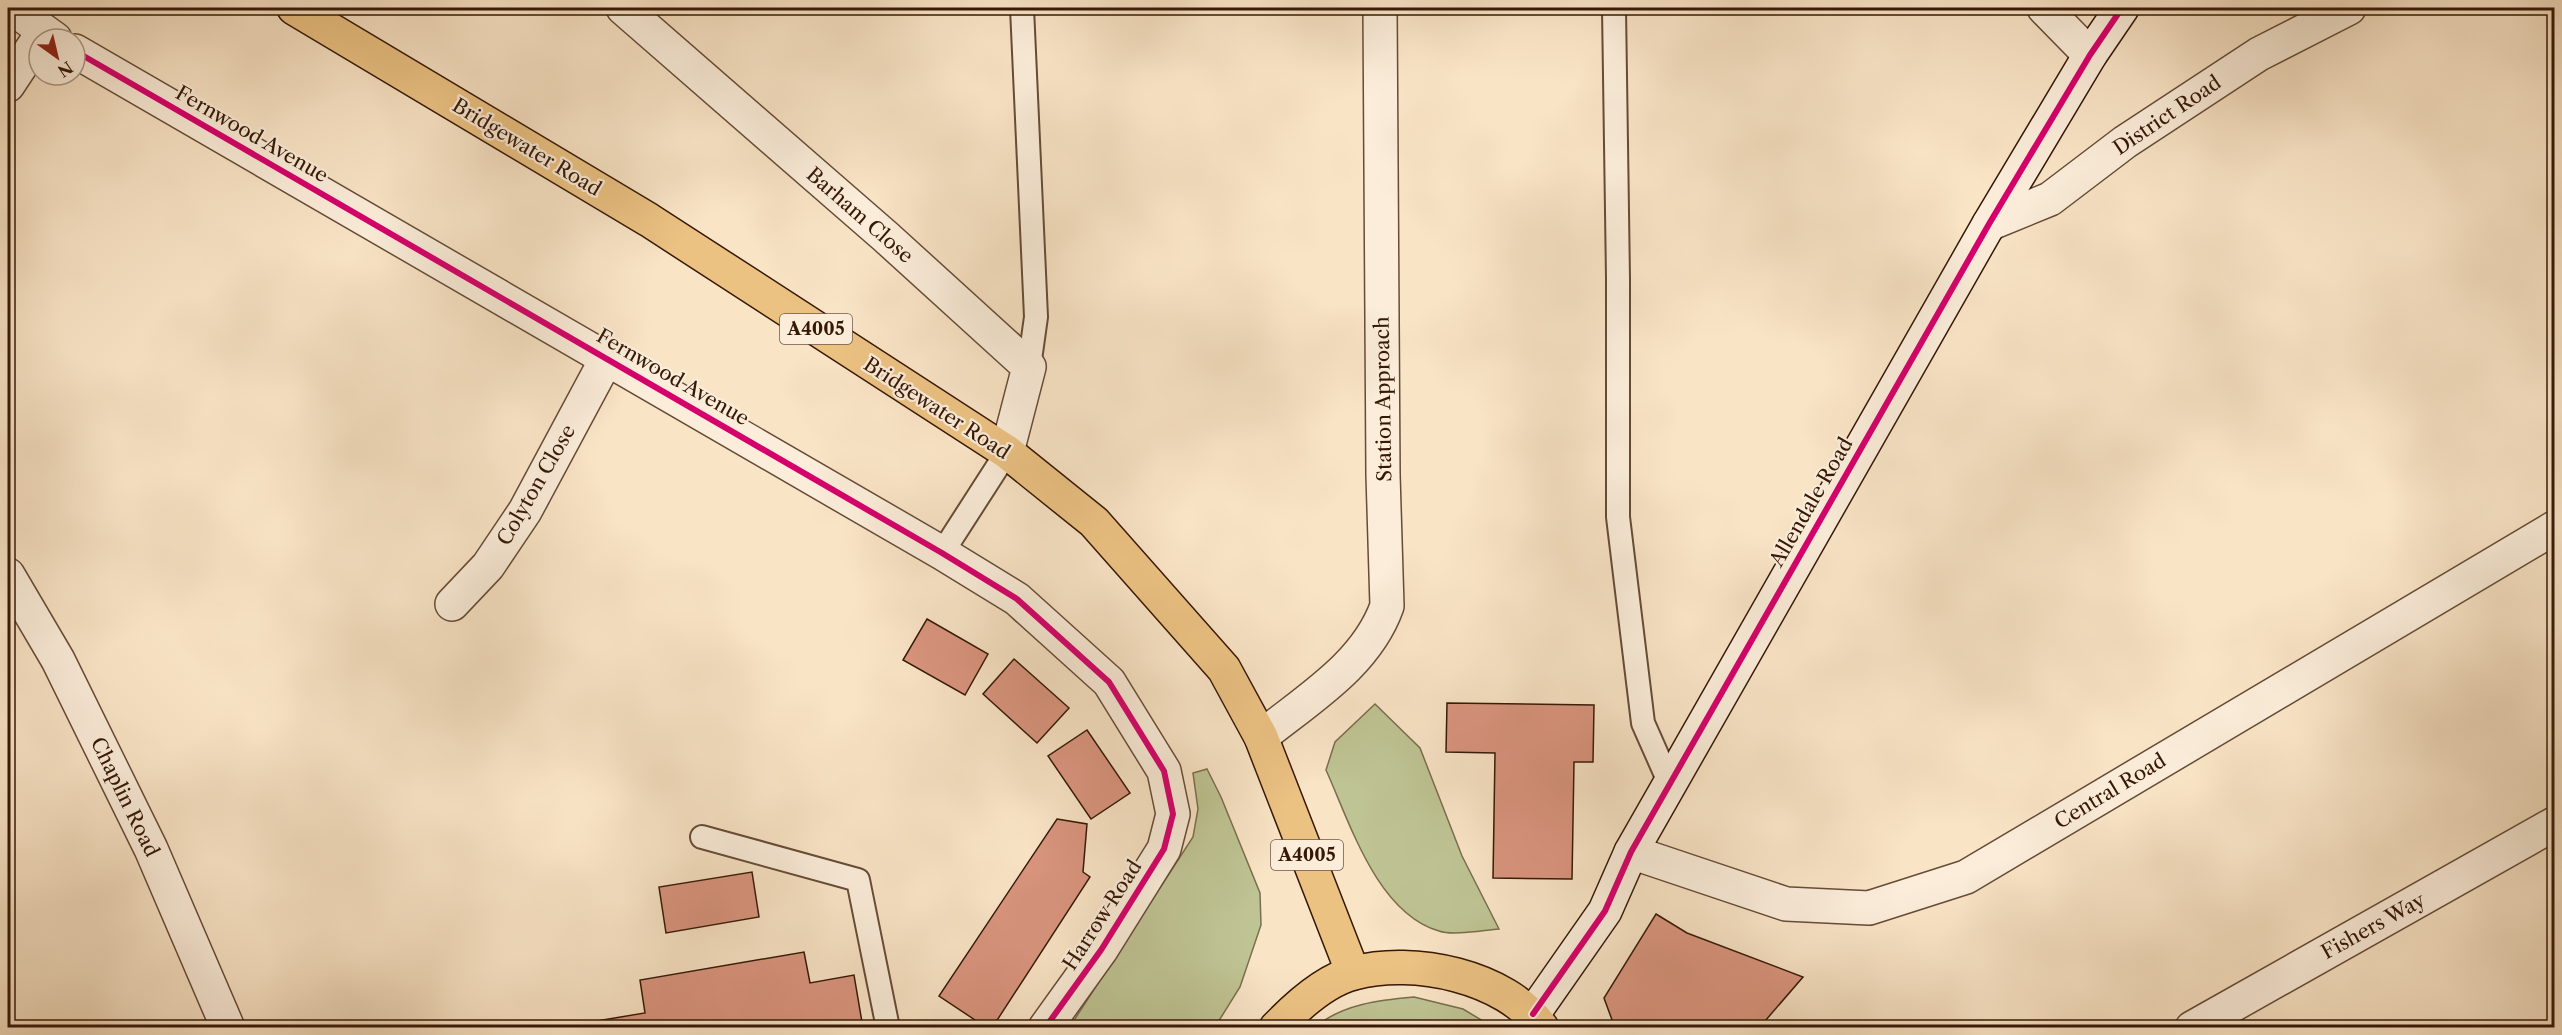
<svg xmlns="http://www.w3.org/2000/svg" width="2562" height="1035" font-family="'Libre Caslon Text',serif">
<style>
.green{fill:#bfc494;stroke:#7a6e4d;stroke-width:1.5}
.building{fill:#da957f;stroke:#351806;stroke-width:1.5}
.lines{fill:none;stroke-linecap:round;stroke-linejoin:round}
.lane-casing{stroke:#664b36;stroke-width:26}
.street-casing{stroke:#664b36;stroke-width:36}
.secondary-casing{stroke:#351806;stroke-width:36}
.primary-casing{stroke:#351806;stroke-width:36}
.lane{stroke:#fbedda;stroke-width:22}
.street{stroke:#fbedda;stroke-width:33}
.secondary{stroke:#fbedda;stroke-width:33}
.primary{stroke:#ecc283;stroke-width:33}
.cycleway-casing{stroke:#fbedda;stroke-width:10}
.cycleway{stroke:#d6006c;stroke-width:6}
.labels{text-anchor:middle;stroke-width:4.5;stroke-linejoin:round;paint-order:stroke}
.shield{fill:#fbedda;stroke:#705846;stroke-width:1.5}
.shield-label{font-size:18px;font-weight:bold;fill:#351806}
.street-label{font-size:20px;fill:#351806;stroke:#fbedda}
</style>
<rect width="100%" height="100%" fill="#f9e4c6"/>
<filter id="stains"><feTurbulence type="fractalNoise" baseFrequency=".00333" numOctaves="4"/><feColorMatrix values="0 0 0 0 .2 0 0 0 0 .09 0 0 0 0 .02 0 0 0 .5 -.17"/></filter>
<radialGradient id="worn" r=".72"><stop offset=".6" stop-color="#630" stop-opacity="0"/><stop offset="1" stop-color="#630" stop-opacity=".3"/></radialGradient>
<g class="green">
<path d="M 1375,704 L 1420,748 L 1462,856 L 1499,929 C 1484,930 1453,936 1439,931 C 1377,913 1350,823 1326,770 L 1335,742 Z"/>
<path d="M 1207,769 L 1221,797 L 1260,893 L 1261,925 L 1240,987 L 1215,1027 L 1069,1028 L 1193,837 L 1198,809 L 1193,773 Z"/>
<path d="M 1414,997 L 1463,1009 L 1493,1027 L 1315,1027 C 1343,1004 1380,1000 1414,997 Z"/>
</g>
<g class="building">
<path d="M 927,619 L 988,654 L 965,695 L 903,660 Z"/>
<path d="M 1014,659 L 1069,708 L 1037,743 L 983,694 Z"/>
<path d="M 1447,703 L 1594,705 L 1593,762 L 1574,762 L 1572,879 L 1493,878 L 1495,753 L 1446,752 Z"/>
<path d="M 1087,730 L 1130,793 L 1091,819 L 1048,756 Z"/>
<path d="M 1057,819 L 1087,824 L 1083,872 L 1090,877 L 992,1028 L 987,1028 L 939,996 Z"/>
<path d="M 752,872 L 759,917 L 666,933 L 659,887 Z"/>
<path d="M 1656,914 L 1687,933 L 1803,977 L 1759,1028 L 1615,1028 L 1604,998 Z"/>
<path d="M 804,952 L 810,983 L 854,975 L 863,1028 L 591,1028 L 590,1022 L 645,1013 L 640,980 Z"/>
</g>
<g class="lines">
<g class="lane-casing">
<g id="lane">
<path d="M 1022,8 L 1036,317 L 1029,367"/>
<path d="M 1614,8 L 1618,279 L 1618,517 L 1643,723 L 1670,784"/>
<path d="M 942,553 L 1007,452"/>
<path d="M 702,837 L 858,880 L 888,1028"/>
</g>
</g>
<g class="street-casing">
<g id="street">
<path d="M 12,8 L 55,39"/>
<path d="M 623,8 L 886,237 L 1029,367 L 1007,452"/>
<path d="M 2044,8 L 2090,55"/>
<path d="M 75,51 L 942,553 L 1017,599 L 1109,682 L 1164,771 L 1173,814 L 1164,849 L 1101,950 L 1045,1028"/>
<path d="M 8,85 L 43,32"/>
<path d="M 1989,224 L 2050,199 L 2125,142 L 2259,54 L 2349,8"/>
<path d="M 8,575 L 58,660 L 151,849 L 228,1028"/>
<path d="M 452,604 L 488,566 L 525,511 L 607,358"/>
<path d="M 1261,737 C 1308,699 1366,665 1387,606 L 1383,475 L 1380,8"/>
<path d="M 1631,852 L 1786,904 L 1869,908 L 1966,877 L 2554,528"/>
<path d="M 2192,1028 L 2554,824"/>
</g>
</g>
<g class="secondary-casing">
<path id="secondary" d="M 1533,1014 L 1605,911 L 1631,852 L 1989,224 L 2090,55 L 2122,8"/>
</g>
<g class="primary-casing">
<g id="primary">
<path d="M 294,8 L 649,220 L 1007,452 L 1094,522 L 1224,669 L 1261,737 L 1353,973"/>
<path d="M 1276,1028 C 1296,1007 1326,980 1354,973 C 1413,957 1506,976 1542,1028"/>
</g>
</g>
<use href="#lane" class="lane"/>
<use href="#street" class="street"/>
<use href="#secondary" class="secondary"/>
<use href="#primary" class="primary"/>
<g class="cycleway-casing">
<g id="cycleway">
<path d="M 75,51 L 942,553 L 1017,599 L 1109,682 L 1164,771 L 1173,814 L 1164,849 L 1101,950 L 1045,1028"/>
<path d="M 1533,1014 L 1605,911 L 1631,852 L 1989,224 L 2090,55 L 2122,8"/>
</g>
</g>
<use href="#cycleway" class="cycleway"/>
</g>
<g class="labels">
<g class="shield">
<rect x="780" y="314" width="72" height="30" rx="4.5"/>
<rect x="1271" y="840" width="72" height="30" rx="4.5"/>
</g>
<g class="shield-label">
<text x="816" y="335">A4005</text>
<text x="1307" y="861">A4005</text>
</g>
<g class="street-label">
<text transform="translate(2167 115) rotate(-34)" y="7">District Road</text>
<text transform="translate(252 134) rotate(30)" y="7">Fernwood Avenue</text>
<text transform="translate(527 147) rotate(31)" y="7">Bridgewater Road</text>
<text transform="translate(860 215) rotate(41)" y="7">Barham Close</text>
<text transform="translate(673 377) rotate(30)" y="7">Fernwood Avenue</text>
<text transform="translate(1383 399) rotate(-91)" y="7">Station Approach</text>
<text transform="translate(937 408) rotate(33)" y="7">Bridgewater Road</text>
<text transform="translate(536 485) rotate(-60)" y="7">Colyton Close</text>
<text transform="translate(1811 502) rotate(-60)" y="7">Allendale Road</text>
<text transform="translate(2110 791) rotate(-31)" y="7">Central Road</text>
<text transform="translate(125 797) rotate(64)" y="7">Chaplin Road</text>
<text transform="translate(1102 915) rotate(-57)" y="7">Harrow Road</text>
<text transform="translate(2373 926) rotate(-29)" y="7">Fishers Way</text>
</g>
</g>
<rect width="2562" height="1035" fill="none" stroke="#f9e4c6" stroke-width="30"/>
<rect x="9" y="9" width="2544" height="1017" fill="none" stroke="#351806" stroke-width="3"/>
<rect x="15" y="15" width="2532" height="1005" fill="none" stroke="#351806" stroke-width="1.5"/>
<g transform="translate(57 57) rotate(146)"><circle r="28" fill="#fbedda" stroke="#ac9885" stroke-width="1.5"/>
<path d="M0-4.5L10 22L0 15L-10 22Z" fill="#8f2418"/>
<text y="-9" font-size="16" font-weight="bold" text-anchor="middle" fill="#351806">N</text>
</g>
<rect width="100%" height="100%" filter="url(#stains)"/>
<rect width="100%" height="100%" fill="url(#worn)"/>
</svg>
